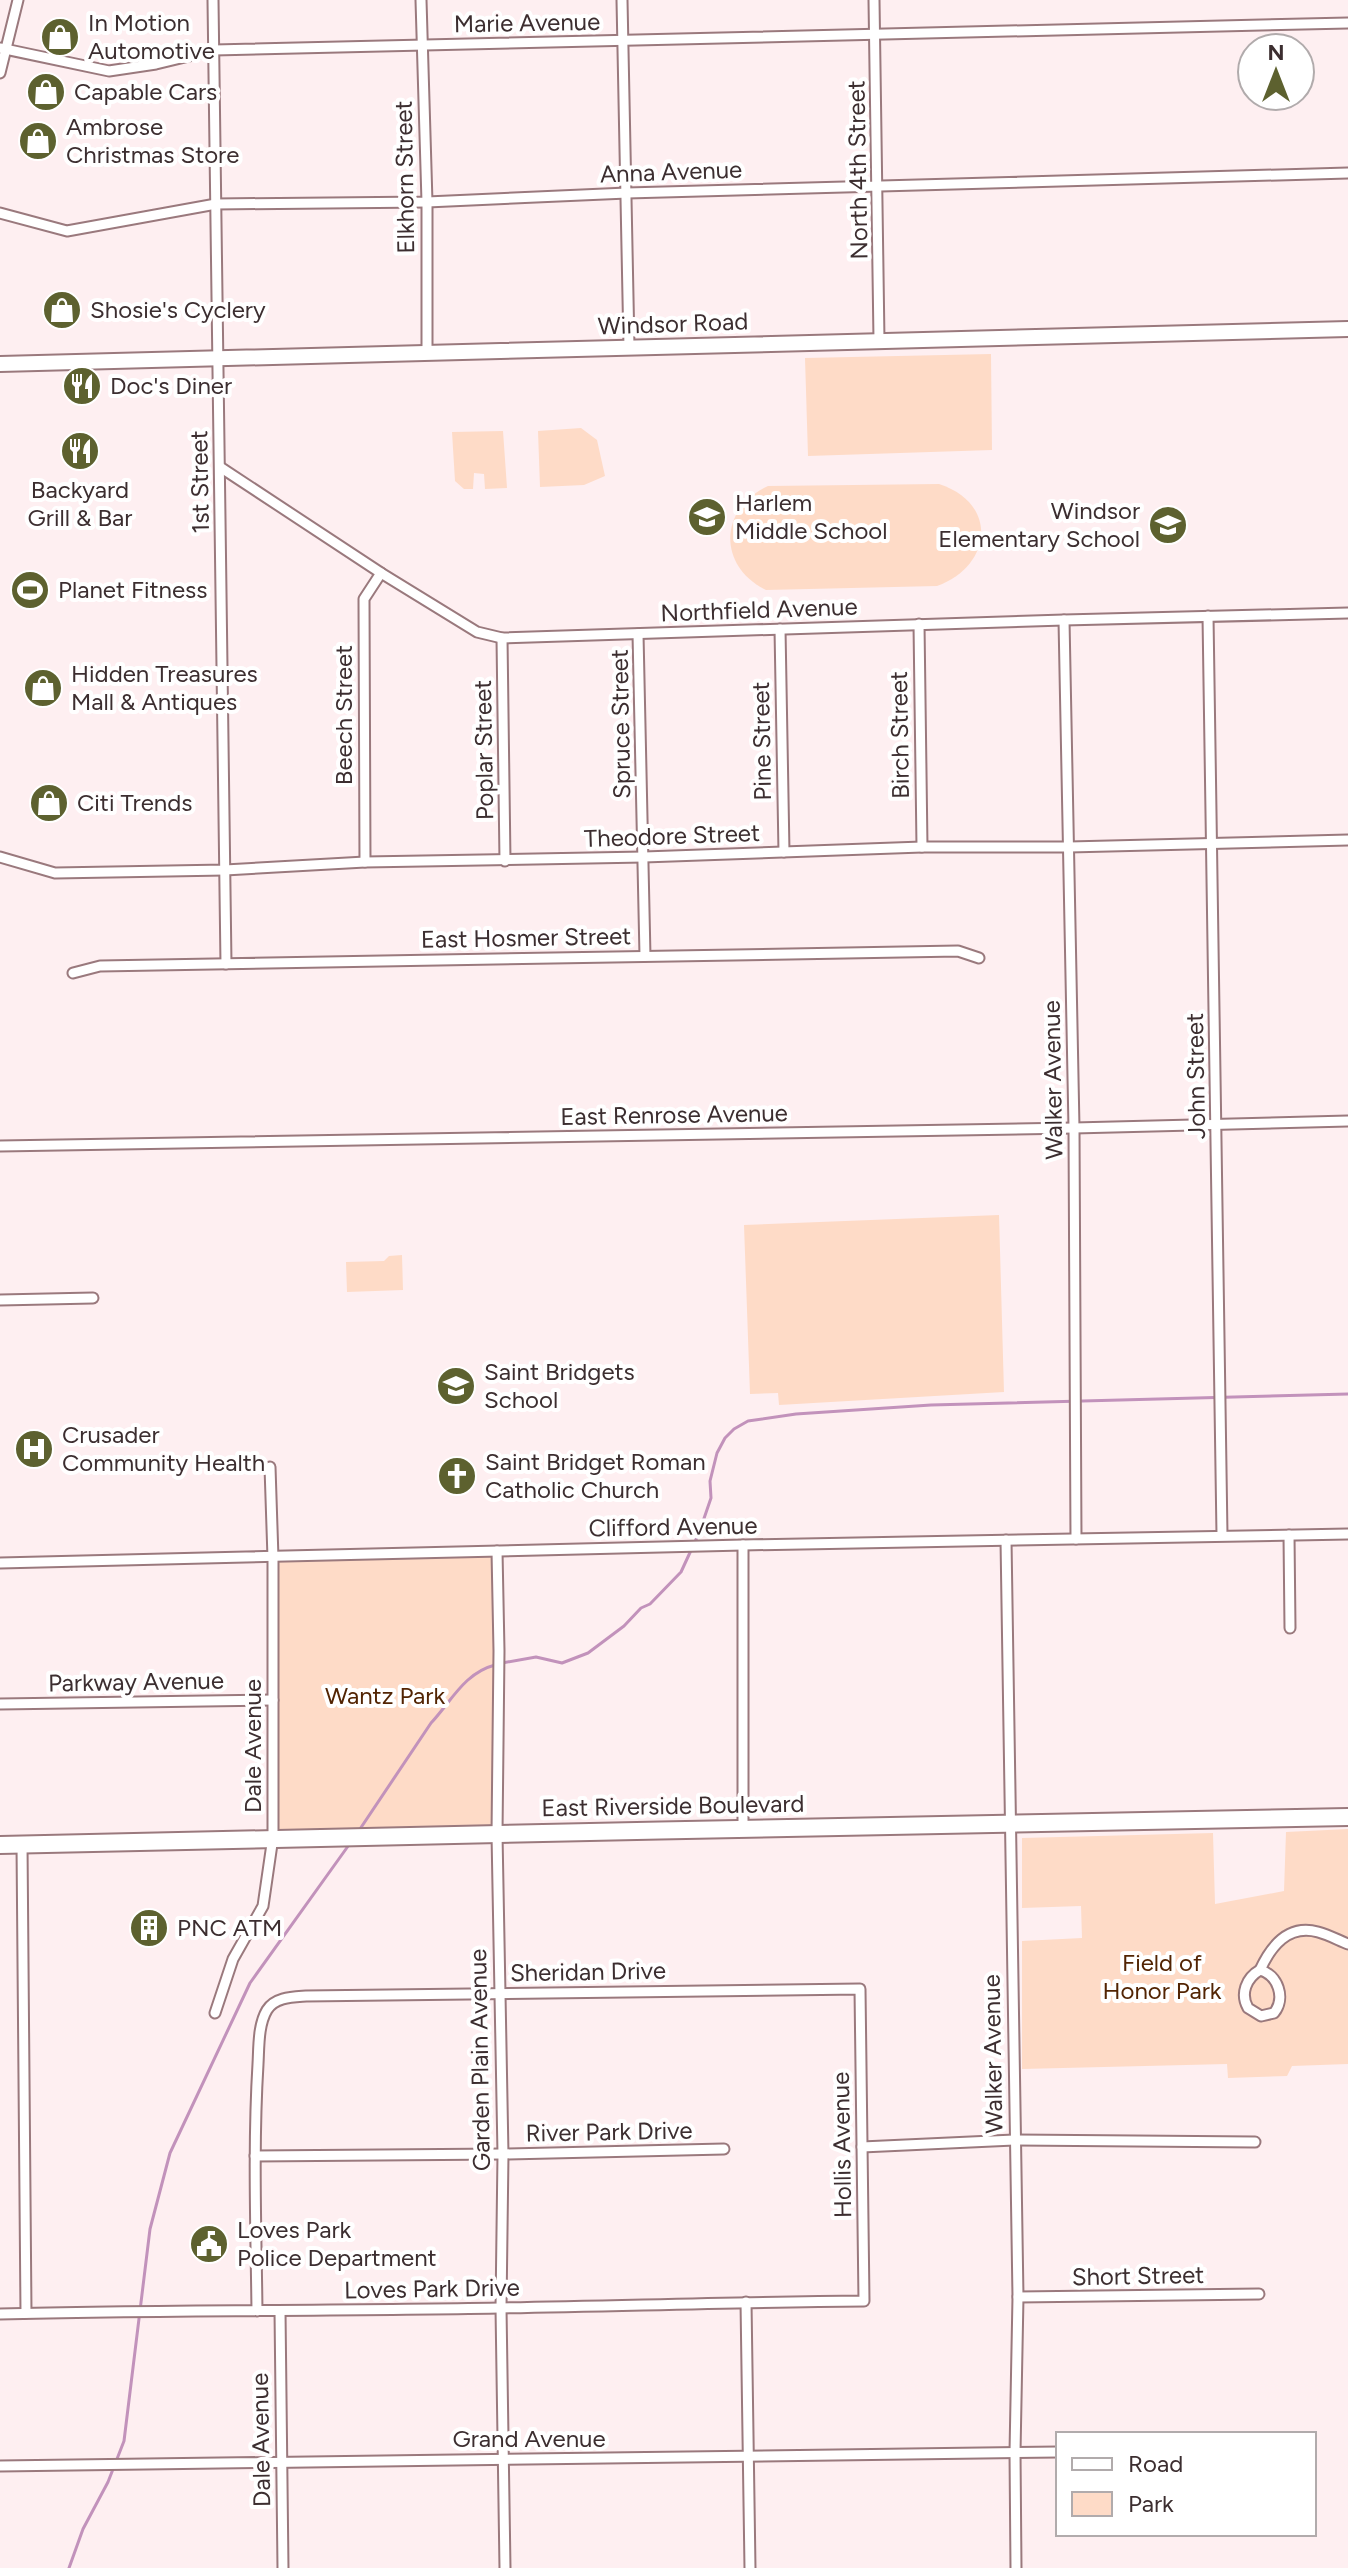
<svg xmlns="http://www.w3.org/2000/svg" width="1348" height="2568" font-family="Figtree,sans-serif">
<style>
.green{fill:#fedbc7}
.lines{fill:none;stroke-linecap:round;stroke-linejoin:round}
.stream{stroke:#c292bb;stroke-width:3}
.street-casing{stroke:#9a797d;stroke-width:13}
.secondary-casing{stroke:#9a797d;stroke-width:18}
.primary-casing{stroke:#9a797d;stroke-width:20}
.street{stroke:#fff;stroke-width:9}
.secondary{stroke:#fff;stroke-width:14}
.primary{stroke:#fff;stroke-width:16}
.labels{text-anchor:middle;stroke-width:8;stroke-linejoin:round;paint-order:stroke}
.poi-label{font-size:24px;fill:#3c2e30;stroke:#fff;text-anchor:start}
.street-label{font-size:24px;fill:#3c2e30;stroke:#fff}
.park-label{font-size:24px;fill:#522403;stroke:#fff}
</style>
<rect width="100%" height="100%" fill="#feeff1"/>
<g class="green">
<path d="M 991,354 L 992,450 L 808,456 L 805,358 Z"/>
<path d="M 581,428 L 597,440 L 605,476 L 584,485 L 540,487 L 538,431 Z"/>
<path d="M 503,431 L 507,488 L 485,489 L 484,474 L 474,473 L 473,489 L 464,489 L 455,481 L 452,432 Z"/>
<path d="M 939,484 C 998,503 993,565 937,586 L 766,590 C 717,566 719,508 768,486 Z"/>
<path d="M 999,1215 L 1004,1392 L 779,1405 L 778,1393 L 750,1394 L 744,1225 Z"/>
<path d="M 402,1255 L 403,1290 L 347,1292 L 346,1262 L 384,1261 L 389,1256 Z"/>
<path d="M 497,1551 L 497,1834 L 273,1837 L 273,1558 Z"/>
<path d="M 1348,1829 L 1348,2064 L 1292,2066 L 1287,2076 L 1228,2078 L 1227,2064 L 1022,2069 L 1022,1941 L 1082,1938 L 1081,1906 L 1022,1908 L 1022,1838 L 1213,1833 L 1215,1904 L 1284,1891 L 1286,1832 Z"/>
</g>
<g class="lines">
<g class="stream">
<path d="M 502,1663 L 536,1657 L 562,1663 L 588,1653 L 624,1626 L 641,1608 L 650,1604 L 681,1572 L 699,1533 L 711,1498 L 710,1481 L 717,1453 L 725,1438 L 734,1429 L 748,1421 L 796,1414 L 931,1405 L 1348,1394"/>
<path d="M 360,1829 L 431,1723 C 451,1702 464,1673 495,1665"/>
<path d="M 69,2568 L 83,2529 L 108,2482 L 124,2441 L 150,2229 L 170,2153 L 250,1983 L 351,1842"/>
</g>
<g class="street-casing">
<g id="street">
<path d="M 213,0 L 226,964"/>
<path d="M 421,0 L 427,202 L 427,352"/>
<path d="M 622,0 L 629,347"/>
<path d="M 874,0 L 879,340"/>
<path d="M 0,48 L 109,71 L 156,64 L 214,50 L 1348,23"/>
<path d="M 0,73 L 18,0"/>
<path d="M 0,213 L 67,231 L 216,204 L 427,202 L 627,193 L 1348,173"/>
<path d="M 220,467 L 381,573 L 477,632 L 502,638 L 1064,620 L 1348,613"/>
<path d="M 1208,616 L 1222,1535"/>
<path d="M 1064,620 L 1074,1128 L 1076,1539"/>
<path d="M 919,624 L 922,847"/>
<path d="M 780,629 L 784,852"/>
<path d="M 638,634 L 645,956"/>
<path d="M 502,638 L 505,861"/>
<path d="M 0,857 L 55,873 L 225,870 L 365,862 L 644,857 L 922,847 L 1069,847 L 1348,840"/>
<path d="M 365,862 L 364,599 L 381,573"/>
<path d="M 73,973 L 100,966 L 958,951 L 979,958"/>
<path d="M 0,1146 L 1074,1128 L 1348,1121"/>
<path d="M 0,1300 L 93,1298"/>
<path d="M 1289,1535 L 1290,1628"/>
<path d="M 1006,1540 L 1018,2297 L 1015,2452 L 1016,2568"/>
<path d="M 743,1545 L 743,1828"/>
<path d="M 497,1551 L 499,1651 L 497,1834 L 503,2154 L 501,2308 L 505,2568"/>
<path d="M 0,1563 L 743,1545 L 1348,1534"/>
<path d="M 0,1704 L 273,1700"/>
<path d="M 22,1844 L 26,2313"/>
<path d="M 1260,1970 C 1278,1975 1286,1998 1274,2013 L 1261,2016 L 1248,2008 C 1240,1994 1246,1978 1260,1970 Z"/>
<path d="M 1260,1970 C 1271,1946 1288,1924 1318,1932 C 1329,1935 1338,1940 1348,1944"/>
<path d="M 215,2013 L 233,1959 L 263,1906 L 273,1837 L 273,1558 L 270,1467"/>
<path d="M 862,2147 L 1014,2140 L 1255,2142"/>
<path d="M 255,2156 L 503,2154 L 724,2149"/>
<path d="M 1018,2297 L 1259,2294"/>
<path d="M 746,2302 L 750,2568"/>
<path d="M 280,2311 L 283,2568"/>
<path d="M 0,2314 C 166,2310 332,2311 499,2308 C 620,2306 742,2302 864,2301 L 860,1989 L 306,1996 C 293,1997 275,1997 267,2010 C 258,2025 259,2047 258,2064 C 253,2146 256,2229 257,2311"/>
<path d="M 0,2466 L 1058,2452"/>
</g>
</g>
<g class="secondary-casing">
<path id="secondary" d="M 0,364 L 1348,329"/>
</g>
<g class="primary-casing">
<path id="primary" d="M 0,1845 C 449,1832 899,1828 1348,1817"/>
</g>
<use href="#street" class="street"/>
<use href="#secondary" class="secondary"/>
<use href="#primary" class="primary"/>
</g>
<defs>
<g id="shop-disc" transform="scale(2)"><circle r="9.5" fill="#5d612f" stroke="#fff"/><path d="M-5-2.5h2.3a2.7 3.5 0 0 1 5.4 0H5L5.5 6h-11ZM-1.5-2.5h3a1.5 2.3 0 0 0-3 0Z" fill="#fff"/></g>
<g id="restaurant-disc" transform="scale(2)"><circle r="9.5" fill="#5d612f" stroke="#fff"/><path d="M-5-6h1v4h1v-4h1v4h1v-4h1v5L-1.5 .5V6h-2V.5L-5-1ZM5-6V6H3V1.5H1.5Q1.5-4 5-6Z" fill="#fff"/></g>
<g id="school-disc" transform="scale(2)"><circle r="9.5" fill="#5d612f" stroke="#fff"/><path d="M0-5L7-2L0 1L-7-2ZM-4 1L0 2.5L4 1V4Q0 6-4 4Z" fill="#fff"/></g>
<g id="stadium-disc" transform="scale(2)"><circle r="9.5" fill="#5d612f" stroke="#fff"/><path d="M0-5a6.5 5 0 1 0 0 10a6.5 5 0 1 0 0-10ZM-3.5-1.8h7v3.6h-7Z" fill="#fff"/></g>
<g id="hospital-disc" transform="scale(2)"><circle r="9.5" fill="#5d612f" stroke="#fff"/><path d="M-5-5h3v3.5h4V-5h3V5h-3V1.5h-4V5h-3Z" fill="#fff"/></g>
<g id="church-disc" transform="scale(2)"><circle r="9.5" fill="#5d612f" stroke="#fff"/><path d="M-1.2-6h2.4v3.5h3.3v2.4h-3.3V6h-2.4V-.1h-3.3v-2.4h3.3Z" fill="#fff"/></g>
<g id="building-disc" transform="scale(2)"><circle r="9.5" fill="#5d612f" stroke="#fff"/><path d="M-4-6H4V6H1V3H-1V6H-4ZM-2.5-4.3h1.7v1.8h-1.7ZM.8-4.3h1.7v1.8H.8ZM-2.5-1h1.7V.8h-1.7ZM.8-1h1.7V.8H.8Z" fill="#fff"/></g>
<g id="civic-disc" transform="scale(2)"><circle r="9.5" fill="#5d612f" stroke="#fff"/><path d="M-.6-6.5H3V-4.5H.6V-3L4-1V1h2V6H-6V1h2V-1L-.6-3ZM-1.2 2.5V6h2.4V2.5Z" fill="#fff"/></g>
</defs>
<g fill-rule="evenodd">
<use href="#shop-disc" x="60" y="37"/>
<use href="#shop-disc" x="46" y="92"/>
<use href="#shop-disc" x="38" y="141"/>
<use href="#shop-disc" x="62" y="310"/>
<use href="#restaurant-disc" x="82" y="386"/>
<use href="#restaurant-disc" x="80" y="451"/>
<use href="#school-disc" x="707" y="517"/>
<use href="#school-disc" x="1168" y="525"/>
<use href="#stadium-disc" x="30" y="590"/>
<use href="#shop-disc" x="43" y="688"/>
<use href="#shop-disc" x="49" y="803"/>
<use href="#school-disc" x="456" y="1386"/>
<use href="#hospital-disc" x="34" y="1449"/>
<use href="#church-disc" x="457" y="1476"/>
<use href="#building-disc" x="149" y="1928"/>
<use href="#civic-disc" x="209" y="2244"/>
</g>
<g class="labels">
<g class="poi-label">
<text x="88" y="31">In Motion<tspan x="88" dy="28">Automotive</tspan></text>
<text x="74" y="100">Capable Cars</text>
<text x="66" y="135">Ambrose<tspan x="66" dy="28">Christmas Store</tspan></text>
<text x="90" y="318">Shosie's Cyclery</text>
<text x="110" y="394">Doc's Diner</text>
<text x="80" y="498" text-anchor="middle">Backyard<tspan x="80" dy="28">Grill &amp; Bar</tspan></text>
<text x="735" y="511">Harlem<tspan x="735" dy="28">Middle School</tspan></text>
<text x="1140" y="519" text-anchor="end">Windsor<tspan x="1140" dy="28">Elementary School</tspan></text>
<text x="58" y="598">Planet Fitness</text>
<text x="71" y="682">Hidden Treasures<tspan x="71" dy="28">Mall &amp; Antiques</tspan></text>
<text x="77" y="811">Citi Trends</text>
<text x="484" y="1380">Saint Bridgets<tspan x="484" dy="28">School</tspan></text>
<text x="62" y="1443">Crusader<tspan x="62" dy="28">Community Health</tspan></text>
<text x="485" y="1470">Saint Bridget Roman<tspan x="485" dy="28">Catholic Church</tspan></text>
<text x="177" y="1936">PNC ATM</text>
<text x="237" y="2238">Loves Park<tspan x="237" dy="28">Police Department</tspan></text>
</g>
<g class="street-label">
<text transform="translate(527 23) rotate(-1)" y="8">Marie Avenue</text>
<text transform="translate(858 170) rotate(-91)" y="8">North 4th Street</text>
<text transform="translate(671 172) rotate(-2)" y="8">Anna Avenue</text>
<text transform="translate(405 177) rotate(-91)" y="8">Elkhorn Street</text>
<text transform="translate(673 324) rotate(-2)" y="8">Windsor Road</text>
<text transform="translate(200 482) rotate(-91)" y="8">1st Street</text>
<text transform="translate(759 610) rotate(-2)" y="8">Northfield Avenue</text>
<text transform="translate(344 715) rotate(-90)" y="8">Beech Street</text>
<text transform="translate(621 724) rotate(-91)" y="8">Spruce Street</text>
<text transform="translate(900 735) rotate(-91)" y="8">Birch Street</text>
<text transform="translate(762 741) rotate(-91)" y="8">Pine Street</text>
<text transform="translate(484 750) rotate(-91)" y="8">Poplar Street</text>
<text transform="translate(672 836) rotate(-2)" y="8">Theodore Street</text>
<text transform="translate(526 938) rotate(-1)" y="8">East Hosmer Street</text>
<text transform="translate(1196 1076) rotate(-91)" y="8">John Street</text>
<text transform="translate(1053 1080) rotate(-91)" y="8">Walker Avenue</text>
<text transform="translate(674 1115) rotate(-1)" y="8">East Renrose Avenue</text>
<text transform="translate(673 1527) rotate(-1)" y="8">Clifford Avenue</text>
<text transform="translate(136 1682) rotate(-1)" y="8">Parkway Avenue</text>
<text transform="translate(253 1746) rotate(-90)" y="8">Dale Avenue</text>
<text transform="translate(673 1806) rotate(-1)" y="8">East Riverside Boulevard</text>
<text transform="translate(588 1972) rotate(-1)" y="8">Sheridan Drive</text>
<text transform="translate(993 2054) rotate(-91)" y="8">Walker Avenue</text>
<text transform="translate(480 2060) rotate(-91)" y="8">Garden Plain Avenue</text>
<text transform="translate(609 2132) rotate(-1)" y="8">River Park Drive</text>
<text transform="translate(842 2145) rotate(-91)" y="8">Hollis Avenue</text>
<text transform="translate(1138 2276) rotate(-1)" y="8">Short Street</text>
<text transform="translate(432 2289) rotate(-1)" y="8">Loves Park Drive</text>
<text x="529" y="2447">Grand Avenue</text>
<text transform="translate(261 2440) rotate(-91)" y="8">Dale Avenue</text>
</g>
<g class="park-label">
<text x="385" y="1704">Wantz Park</text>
<text x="1162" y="1971">Field of<tspan x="1162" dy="28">Honor Park</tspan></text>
</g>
</g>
<rect x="1056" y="2432" width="260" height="104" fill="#ffffff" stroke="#b1abac" stroke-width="2"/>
<rect x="1072" y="2458" width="40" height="12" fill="#ffffff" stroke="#b1abac" stroke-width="2"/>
<text x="1128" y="2472" font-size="24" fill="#3c2e30">Road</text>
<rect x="1072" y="2492" width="40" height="24" fill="#fedbc7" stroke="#b1abac" stroke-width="2"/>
<text x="1128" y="2512" font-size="24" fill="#3c2e30">Park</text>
<g transform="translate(1276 72)"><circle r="38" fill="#ffffff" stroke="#b1abac" stroke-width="2"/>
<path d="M0-6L14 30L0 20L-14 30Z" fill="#5d612f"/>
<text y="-12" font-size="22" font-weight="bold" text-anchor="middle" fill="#3c2e30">N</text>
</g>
</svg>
